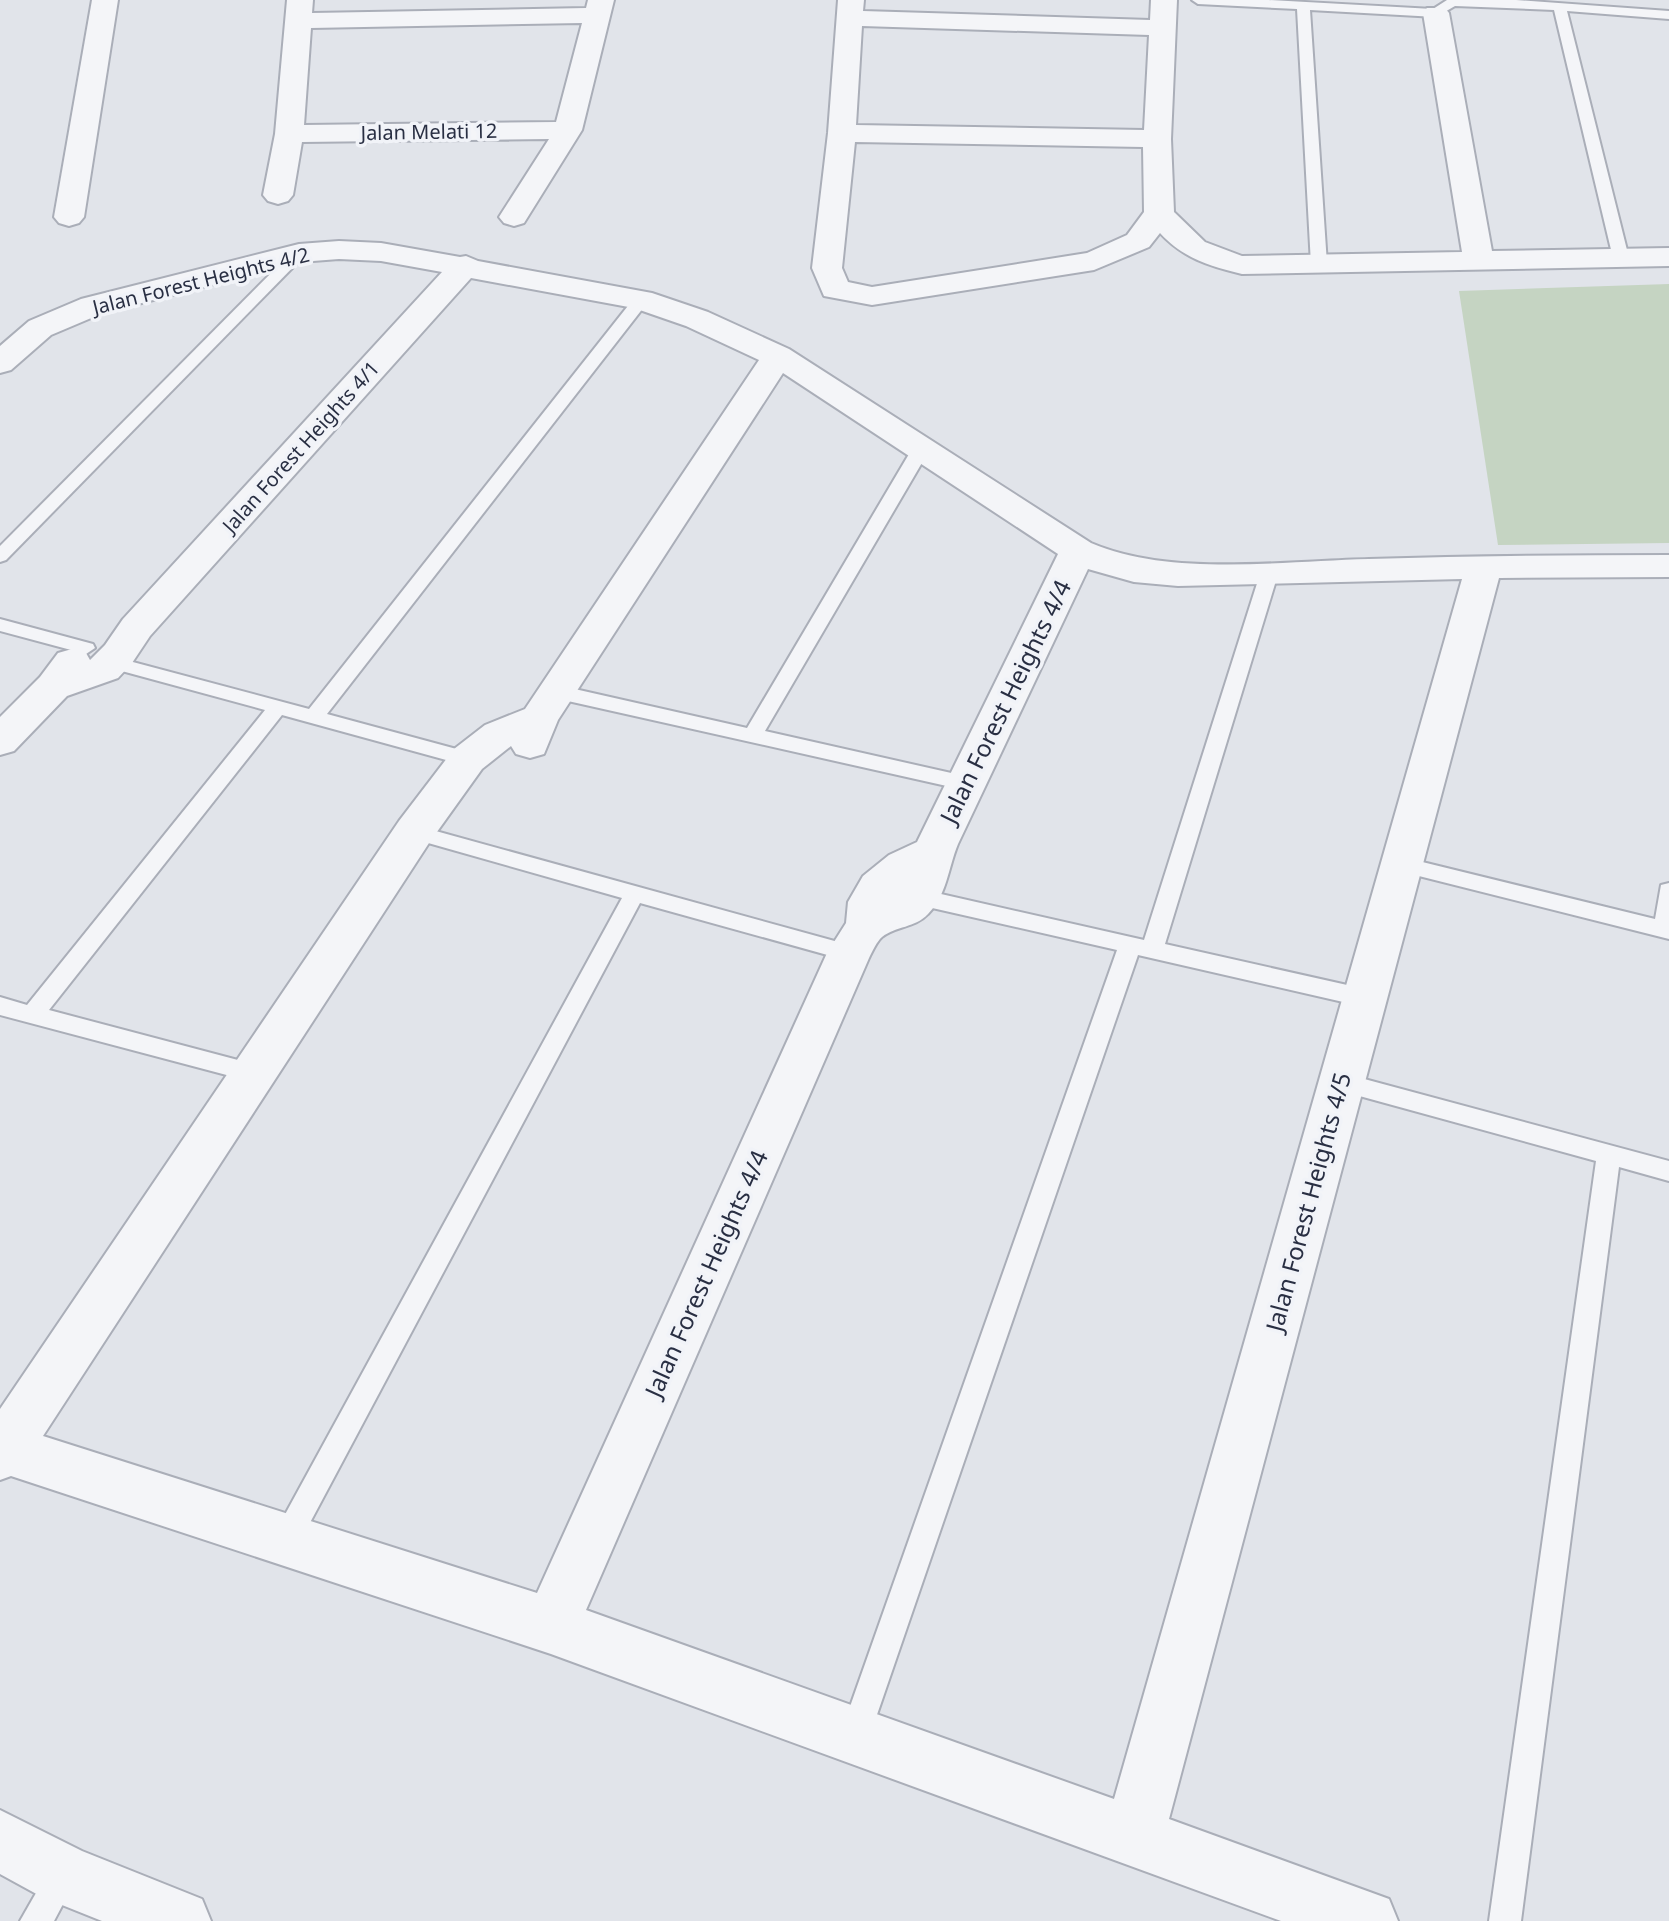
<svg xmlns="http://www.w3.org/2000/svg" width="1669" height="1921" font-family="'Noto Sans',sans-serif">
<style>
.green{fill:#c5d4c2}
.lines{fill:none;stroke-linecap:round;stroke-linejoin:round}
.service-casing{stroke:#aaaeb8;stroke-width:4}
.minor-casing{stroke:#aaaeb8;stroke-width:4}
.service{fill:#f4f5f8;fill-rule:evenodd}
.minor{fill:#f4f5f8;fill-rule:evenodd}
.labels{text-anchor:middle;stroke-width:7;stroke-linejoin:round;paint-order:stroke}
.far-street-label{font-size:20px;fill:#292f43;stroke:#f1f3f8}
.street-label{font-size:24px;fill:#292f43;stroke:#f1f3f8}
</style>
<rect width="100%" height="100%" fill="#e1e4ea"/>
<path class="green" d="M 1669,284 L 1669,543 L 1498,545 L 1459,291 Z"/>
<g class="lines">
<g class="service-casing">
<g id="service">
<path d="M 1192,0 L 1268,0 L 1433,9 L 1447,0 L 1516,0 L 1669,11 L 1669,19 L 1567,11 L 1629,258 L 1621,263 L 1613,258 L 1554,10 L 1455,6 L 1436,17 L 1310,10 L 1327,264 L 1319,269 L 1311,264 L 1297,9 L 1198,4 Z"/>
<path d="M 299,248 L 304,250 L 304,256 L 6,560 L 0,562 L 0,546 L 294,250 Z"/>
<path d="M 641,295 L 647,297 L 647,303 L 327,714 L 475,754 L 478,759 L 475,764 L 468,766 L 282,715 L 49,1010 L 253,1064 L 261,1066 L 265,1073 L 261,1080 L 253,1082 L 0,1015 L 0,997 L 27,1005 L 265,710 L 107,667 L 104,663 L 107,659 L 114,657 L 309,709 L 635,297 Z"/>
<path d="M 921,444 L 930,449 L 765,731 L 969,777 L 976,779 L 979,784 L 976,789 L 969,791 L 550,697 L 547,692 L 557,685 L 747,728 L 912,449 Z"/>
<path d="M 1269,568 L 1278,574 L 1165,944 L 1365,989 L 1373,992 L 1376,998 L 1373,1004 L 1365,1007 L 1138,955 L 870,1735 L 865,1745 L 855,1750 L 845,1745 L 840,1735 L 1117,950 L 919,905 L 911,903 L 908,897 L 911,891 L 919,889 L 1144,940 L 1260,574 Z"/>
<path d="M 0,619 L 93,644 L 95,648 L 86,654 L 0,631 Z"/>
<path d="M 414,825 L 849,945 L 857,947 L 860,953 L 857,959 L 849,961 L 640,903 L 296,1549 L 286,1553 L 276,1549 L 272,1540 L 276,1531 L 622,898 L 407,837 L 404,832 L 407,827 Z"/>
<path d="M 1402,857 L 1655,919 L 1661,885 L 1669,883 L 1669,939 L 1395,870 L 1391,865 L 1395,860 Z"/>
<path d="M 1342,1073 L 1669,1161 L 1669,1181 L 1619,1167 L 1521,1921 L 1489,1921 L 1596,1161 L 1334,1089 L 1330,1082 L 1334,1075 Z"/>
<path d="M 63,1861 L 74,1865 L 78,1876 L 54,1921 L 20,1921 L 52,1865 Z"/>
</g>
</g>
<g class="minor-casing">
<g id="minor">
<path d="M 92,0 L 118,0 L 84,217 L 79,223 L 69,226 L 59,223 L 54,217 Z"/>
<path d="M 287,0 L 313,0 L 312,13 L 586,8 L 588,0 L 614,0 L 582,130 L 524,223 L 514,226 L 504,223 L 499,217 L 549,139 L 302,142 L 293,195 L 288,201 L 278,204 L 268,201 L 263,195 L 275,134 ZM 582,23 L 556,122 L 304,125 L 311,28 Z"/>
<path d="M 838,0 L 864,0 L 863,11 L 1150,20 L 1151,0 L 1177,0 L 1171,139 L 1174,212 L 1205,242 L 1242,256 L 1462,252 L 1423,13 L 1427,8 L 1445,8 L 1449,13 L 1492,251 L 1669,248 L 1669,266 L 1242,274 C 1209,266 1183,258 1160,233 L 1149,247 L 1094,270 L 872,305 L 824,296 L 812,268 L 828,133 ZM 862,26 L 1149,35 L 1144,130 L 856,125 ZM 855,142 L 1143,147 L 1144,212 L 1127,235 L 1087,253 L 872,287 L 848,282 L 842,268 Z"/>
<path d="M 339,241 L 381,243 L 460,257 L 466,256 L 478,261 L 652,293 L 708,312 L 789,349 L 1091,543 C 1170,577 1283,561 1369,559 C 1469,556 1569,555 1669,555 L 1669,577 L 1499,578 L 1169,1819 L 1389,1899 L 1398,1921 L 1281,1921 L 551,1654 L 11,1476 L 0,1480 L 0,1409 L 399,821 L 454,749 L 485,725 L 525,709 L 759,360 L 686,326 L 634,308 L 471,278 L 150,636 L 132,663 L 118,678 L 67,696 L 14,751 L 0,755 L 0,717 L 40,677 L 58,653 L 72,649 L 86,653 L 90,660 L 105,645 L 123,619 L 442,272 L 381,261 L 339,259 L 300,262 L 103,313 L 51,335 L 11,370 L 0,373 L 0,346 L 29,321 L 81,299 L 299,244 ZM 783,373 L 1058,554 L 917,842 L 889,855 L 863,876 L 848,902 L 846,923 L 827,953 L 537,1593 L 43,1436 L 429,843 L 482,769 L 511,746 L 516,754 L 530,758 L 544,754 L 558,720 ZM 1088,569 L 1134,582 L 1178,586 L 1462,579 L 1114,1799 L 586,1610 L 869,958 C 872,952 877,941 882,937 C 896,926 915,928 928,914 C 947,895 948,868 958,844 Z"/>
<path d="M 0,1810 L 82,1851 L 202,1899 L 211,1921 L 102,1921 L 42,1897 L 0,1874 Z"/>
</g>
</g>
<use href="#service" class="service"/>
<use href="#minor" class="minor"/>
</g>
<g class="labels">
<g class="far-street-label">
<text transform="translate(429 132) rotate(-1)" y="7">Jalan Melati 12</text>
<text transform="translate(201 281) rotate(-14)" y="7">Jalan Forest Heights 4/2</text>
<text transform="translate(301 447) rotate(-48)" y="7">Jalan Forest Heights 4/1</text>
</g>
<g class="street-label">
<text transform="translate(1006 702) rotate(-64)" y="8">Jalan Forest Heights 4/4</text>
<text transform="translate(1309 1202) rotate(-75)" y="8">Jalan Forest Heights 4/5</text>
<text transform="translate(707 1274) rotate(-66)" y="8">Jalan Forest Heights 4/4</text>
</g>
</g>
</svg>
